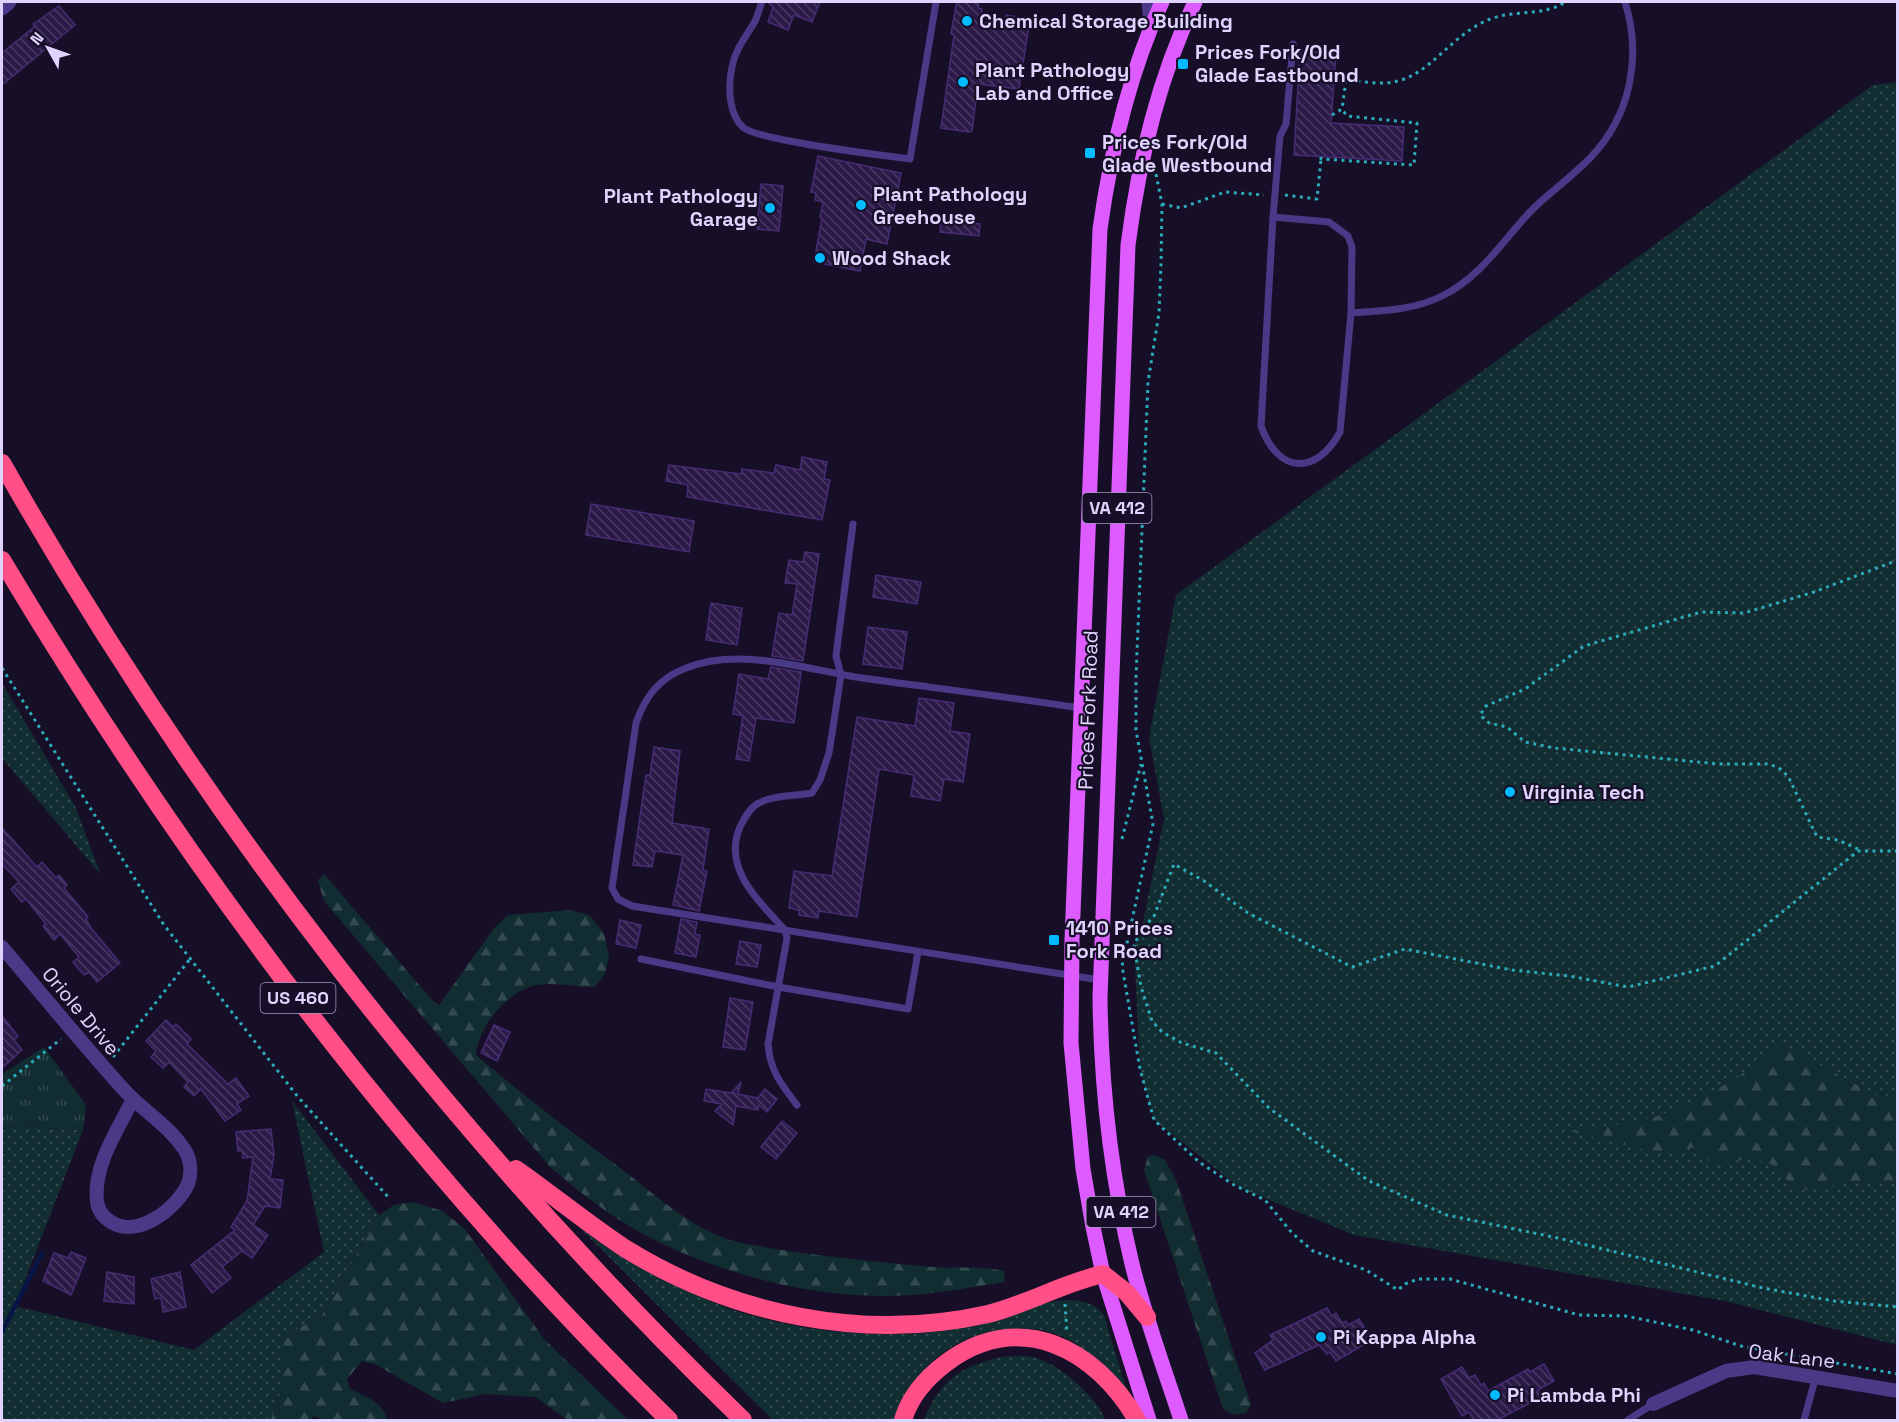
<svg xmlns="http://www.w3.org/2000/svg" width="1899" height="1422" font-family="'Space Grotesk',sans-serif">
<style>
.grass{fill:url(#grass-dots)}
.forest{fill:url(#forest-firs)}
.park{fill:url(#park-tufts)}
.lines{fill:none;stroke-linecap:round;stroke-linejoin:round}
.stream{stroke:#091545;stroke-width:4.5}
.building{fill:url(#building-back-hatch);stroke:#462c74;stroke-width:1.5}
.path{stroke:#2cabbb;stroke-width:3;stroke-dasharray:3 4.5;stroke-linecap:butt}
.service{stroke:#493987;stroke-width:7}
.minor{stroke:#493987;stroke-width:14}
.tertiary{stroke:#493987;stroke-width:15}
.primary{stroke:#dd5bff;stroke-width:15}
.motorway{stroke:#ff4f86;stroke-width:18}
.poi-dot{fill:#0bf;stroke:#170f27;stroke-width:2}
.labels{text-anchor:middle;stroke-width:4.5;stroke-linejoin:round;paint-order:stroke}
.shield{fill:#170f27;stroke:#a499be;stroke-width:1.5}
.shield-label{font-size:18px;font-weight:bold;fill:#e0d4ff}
.poi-label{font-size:20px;font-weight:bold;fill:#e0d4ff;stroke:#170f27;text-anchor:start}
.street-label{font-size:20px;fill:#e0d4ff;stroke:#170f27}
</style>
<defs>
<pattern id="grass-dots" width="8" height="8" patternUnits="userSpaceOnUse" patternTransform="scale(1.5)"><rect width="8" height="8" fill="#112d31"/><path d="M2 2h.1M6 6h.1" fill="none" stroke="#334b50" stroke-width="1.8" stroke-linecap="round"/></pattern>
<pattern id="forest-firs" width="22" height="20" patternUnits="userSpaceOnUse" patternTransform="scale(1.5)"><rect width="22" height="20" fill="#112d31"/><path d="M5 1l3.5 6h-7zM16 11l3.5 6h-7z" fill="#334b50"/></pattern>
<pattern id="park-tufts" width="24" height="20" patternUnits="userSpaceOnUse" patternTransform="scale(1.5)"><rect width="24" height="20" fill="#112d31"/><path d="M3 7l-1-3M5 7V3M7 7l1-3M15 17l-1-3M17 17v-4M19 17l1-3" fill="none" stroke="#334b50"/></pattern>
<pattern id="building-back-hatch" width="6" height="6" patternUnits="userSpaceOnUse" patternTransform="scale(1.5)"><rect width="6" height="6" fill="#2b1a48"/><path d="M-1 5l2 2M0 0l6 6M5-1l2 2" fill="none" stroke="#493a63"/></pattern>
</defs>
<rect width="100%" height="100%" fill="#170f27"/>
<g class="grass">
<path d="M 1897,82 L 1897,1345 L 1725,1301 L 1354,1235 L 1240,1188 L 1154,1120 L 1140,1069 L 1134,945 L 1141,931 L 1164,819 L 1149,737 L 1176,595 L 1873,85 Z"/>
<path d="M 2,683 L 75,806 L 101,875 L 2,758 Z"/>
<path d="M 292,1101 L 379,1215 L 322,1315 L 292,1332 L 281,1344 L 281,1391 L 271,1420 L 2,1420 L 2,1126 L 83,1130 L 15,1306 L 194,1350 L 324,1252 Z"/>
<path d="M 576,1224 C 622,1253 669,1285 719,1305 C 778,1327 845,1336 908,1334 C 940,1333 975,1325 1006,1316 C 1026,1310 1047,1300 1068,1300 C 1082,1300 1095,1303 1104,1315 L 1130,1401 C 1115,1385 1101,1364 1084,1350 C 1041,1312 961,1327 925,1369 C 913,1383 904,1404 895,1420 L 773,1420 Z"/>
<path d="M 1008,1356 C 1015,1356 1024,1355 1032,1357 C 1060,1363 1094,1395 1106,1420 L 924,1420 C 939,1379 966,1363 1008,1356 Z"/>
</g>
<g class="forest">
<path d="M 324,874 L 432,1000 L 439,1005 L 495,927 L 508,915 L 570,910 L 589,915 L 604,933 L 609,957 L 605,974 L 595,987 C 575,987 547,980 529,987 C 503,997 478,1028 476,1055 C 523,1096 573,1133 623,1170 C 658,1197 697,1234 742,1243 C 804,1255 869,1261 932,1267 C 956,1269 980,1265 1004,1271 L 1005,1282 C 978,1286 951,1291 924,1294 C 830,1303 731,1279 647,1236 C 612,1218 581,1193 551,1168 L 324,901 L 318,880 Z"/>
<path d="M 1782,1044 L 1877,1096 L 1897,1095 L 1897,1181 L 1867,1180 L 1797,1191 L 1773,1165 L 1754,1159 L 1711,1163 L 1697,1147 L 1657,1153 L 1570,1131 C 1594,1127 1620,1126 1644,1120 C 1691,1108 1746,1075 1782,1044 Z"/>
<path d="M 1155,1155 L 1165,1160 L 1176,1180 L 1251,1405 L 1246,1413 L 1234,1415 L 1223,1409 L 1144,1170 L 1148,1156 Z"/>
<path d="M 414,1202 L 442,1211 L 464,1228 L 544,1339 L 628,1420 L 568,1420 L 535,1397 L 485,1394 L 443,1403 L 375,1364 L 362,1361 L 347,1379 L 350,1389 C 366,1397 383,1401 387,1420 L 323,1420 L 314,1416 L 310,1420 L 271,1420 L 281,1391 L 281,1344 L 292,1332 L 322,1315 L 379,1215 L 394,1205 Z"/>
</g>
<path class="park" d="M 44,1047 L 86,1105 L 83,1130 L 2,1126 L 2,1074 Z"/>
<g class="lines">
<path class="stream" d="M 2,1332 L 42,1253"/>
</g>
<g class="building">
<path d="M 768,2 L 820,2 L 812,22 L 794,15 L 788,30 L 768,22 L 773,7 Z"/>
<path d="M 959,2 L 979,2 L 978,8 L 982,9 L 980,22 L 1004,26 L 1006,15 L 1030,19 L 1019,89 L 978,84 L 972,131 L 969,132 L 941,128 L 954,35 L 951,34 L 956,5 Z"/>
<path d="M 59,6 L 75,25 L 2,85 L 2,53 L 35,26 L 33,24 Z"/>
<path d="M 1300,51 L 1336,53 L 1331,123 L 1404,127 L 1402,161 L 1294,155 Z"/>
<path d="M 818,156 L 901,173 L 887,244 L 866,239 L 860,271 L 814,262 L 822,218 L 820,217 L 823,202 L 815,200 L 816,193 L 811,192 Z"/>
<path d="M 761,184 L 783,186 L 779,231 L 757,229 Z"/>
<path d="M 941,220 L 980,224 L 979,236 L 940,232 Z"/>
<path d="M 802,457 L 827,462 L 824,479 L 830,480 L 822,520 L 687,497 L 688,485 L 666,481 L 669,465 L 741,474 L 742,469 L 774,473 L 776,465 L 800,470 Z"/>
<path d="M 591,504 L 694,521 L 689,552 L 586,535 Z"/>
<path d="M 805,552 L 819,554 L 803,661 L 772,656 L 779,613 L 792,615 L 797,584 L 785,583 L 789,560 L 803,562 Z"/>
<path d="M 876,575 L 921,582 L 917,604 L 873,597 Z"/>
<path d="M 711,603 L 742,608 L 737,645 L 706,640 Z"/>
<path d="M 868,627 L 907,632 L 902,669 L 863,664 Z"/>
<path d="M 771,667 L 801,672 L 794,723 L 756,718 L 749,761 L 736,759 L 743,716 L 733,714 L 739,674 L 768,679 Z"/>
<path d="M 919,698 L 954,703 L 950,731 L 970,734 L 963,782 L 944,779 L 940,801 L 911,796 L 914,775 L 879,769 L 857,917 L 819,911 L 818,918 L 799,915 L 799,910 L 789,908 L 794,871 L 832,876 L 857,717 L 915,726 Z"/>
<path d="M 654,747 L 680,751 L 672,823 L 709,829 L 703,870 L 707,871 L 699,911 L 673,905 L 683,855 L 655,851 L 652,867 L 633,865 L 646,775 L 650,775 Z"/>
<path d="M 2,828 L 37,867 L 42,862 L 56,878 L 59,875 L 67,885 L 64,888 L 88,917 L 86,919 L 91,928 L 120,963 L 97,982 L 89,972 L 84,975 L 73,962 L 79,957 L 60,934 L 54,940 L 43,926 L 46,924 L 26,899 L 22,902 L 11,889 L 19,882 L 2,864 Z"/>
<path d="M 681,919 L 697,922 L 695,934 L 700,935 L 696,957 L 675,953 Z"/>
<path d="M 620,920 L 641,925 L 636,948 L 616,944 Z"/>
<path d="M 740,941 L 761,945 L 757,967 L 736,964 Z"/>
<path d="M 730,998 L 753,1002 L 745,1050 L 723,1047 Z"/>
<path d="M 2,1016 L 18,1036 L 14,1040 L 22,1050 L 2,1068 Z"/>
<path d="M 166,1020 L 173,1027 L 176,1024 L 191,1039 L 187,1044 L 228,1084 L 236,1078 L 249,1096 L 237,1104 L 241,1110 L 225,1121 L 201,1089 L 194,1096 L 184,1087 L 188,1082 L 169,1062 L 163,1068 L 151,1057 L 156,1051 L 146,1041 Z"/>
<path d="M 494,1025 L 510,1032 L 497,1061 L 481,1053 Z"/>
<path d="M 741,1082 L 738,1094 L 758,1098 L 765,1089 L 777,1099 L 767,1112 L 759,1105 L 758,1110 L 736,1106 L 733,1125 L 715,1111 L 722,1104 L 704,1101 L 706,1089 L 731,1093 Z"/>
<path d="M 782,1121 L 797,1133 L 776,1159 L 761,1147 Z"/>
<path d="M 271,1129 L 274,1155 L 270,1179 L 283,1180 L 280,1208 L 265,1206 L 253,1225 L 268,1235 L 252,1258 L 242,1251 L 222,1267 L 231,1278 L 212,1293 L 191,1265 L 235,1230 L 231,1227 L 247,1201 L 253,1157 L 243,1158 L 242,1151 L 238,1151 L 236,1132 Z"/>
<path d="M 71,1252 L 86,1258 L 71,1295 L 43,1281 L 54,1253 L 68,1258 Z"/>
<path d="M 107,1272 L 134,1277 L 134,1304 L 104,1301 Z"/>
<path d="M 180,1272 L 186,1307 L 163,1312 L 161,1298 L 155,1299 L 151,1279 Z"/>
<path d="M 1327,1308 L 1332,1316 L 1336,1313 L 1342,1323 L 1346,1321 L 1348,1325 L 1359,1319 L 1372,1340 L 1336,1361 L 1330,1352 L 1327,1354 L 1319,1345 L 1265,1370 L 1255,1353 L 1273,1340 L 1270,1335 Z"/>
<path d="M 1544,1364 L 1554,1381 L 1538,1390 L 1542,1397 L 1497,1420 L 1474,1420 L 1469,1412 L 1462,1416 L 1441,1379 L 1462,1367 L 1469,1378 L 1475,1375 L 1481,1385 L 1484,1383 L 1488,1391 L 1528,1369 L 1530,1372 Z"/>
</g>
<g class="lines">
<g class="path">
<path d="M 1332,115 L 1342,109 L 1346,80 C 1361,81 1378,85 1393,82 C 1431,76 1452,32 1493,18 C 1516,10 1545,16 1565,2"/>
<path d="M 1321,157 L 1321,159 L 1414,165 L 1417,123 L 1347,116 L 1342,109"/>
<path d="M 1156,174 L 1162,204 L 1161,264 L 1159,313 L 1148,382 L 1136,677 L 1136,730 L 1153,824 L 1122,966 L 1140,1069 L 1154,1120 L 1199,1162 L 1234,1185 L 1265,1200 L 1292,1233 L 1313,1251 L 1366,1270 L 1398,1290 L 1405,1284 L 1418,1279 L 1450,1279 L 1579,1315 L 1626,1316 L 1693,1330 L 1741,1346 L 1898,1374"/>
<path d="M 1285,195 L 1317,199 L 1321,159"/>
<path d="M 1162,204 L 1181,208 L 1225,192 L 1264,195"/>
<path d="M 2,668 L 164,925 L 298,1097 L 390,1199"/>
<path d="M 1122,839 L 1141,764"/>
<path d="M 1858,849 L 1838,840 L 1817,837 L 1788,776 L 1778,767 L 1767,764 L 1719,764 L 1554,748 L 1525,742 L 1507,727 L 1489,723 L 1480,715 L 1486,706 L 1525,689 L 1584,646 L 1701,612 L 1744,613 L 1814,592 L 1898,560"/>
<path d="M 1898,851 L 1858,851 L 1715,966 L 1628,987 L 1569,976 L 1512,970 L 1405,949 L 1352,967 L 1248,913 L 1204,881 L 1174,864 L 1154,916 L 1141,931 L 1134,945 L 1141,987 L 1152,1021 L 1162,1032 L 1182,1043 L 1216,1053 L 1269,1108 L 1369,1181 L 1447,1215 L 1558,1238 L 1763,1288 L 1834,1301 L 1898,1307"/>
<path d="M 113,1057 L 190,959"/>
<path d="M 2,1086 L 61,1039"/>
<path d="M 1065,1304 L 1067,1333"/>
</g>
<g class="service">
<path d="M 762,2 C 759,8 758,17 754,23 C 745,38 735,50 732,67 C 728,85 728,115 744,128 C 762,141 881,155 910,159 L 936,2"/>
<path d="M 1273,217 L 1329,222 L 1348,236 L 1352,247 L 1351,313 L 1340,432 C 1316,476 1278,474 1261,426 Z"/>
<path d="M 1273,217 L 1280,136 L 1286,124 L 1293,44"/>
<path d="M 1351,313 C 1382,311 1416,310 1444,295 C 1481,276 1502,242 1529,213 C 1548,193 1571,178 1590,158 C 1631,116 1642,56 1625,2"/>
<path d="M 1080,708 C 1008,697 935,688 862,678 C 807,670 740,646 686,668 C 659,678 645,697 636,723 L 612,888 L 618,899 L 632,906 L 1100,980"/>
<path d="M 641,959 L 778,987 L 908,1009 L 918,952"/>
<path d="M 797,1105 C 781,1084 770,1071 768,1044 L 787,938 L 785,930 C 759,901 722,869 740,827 C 744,819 749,809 757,804 C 772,795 795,796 812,793 L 820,780 L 829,753 L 841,675 L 836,656 L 853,524"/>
<path d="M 1628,1420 L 1653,1404"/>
<path d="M 1804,1420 L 1816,1376"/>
</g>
<g class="minor">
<path d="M 2,947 C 43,995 83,1045 126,1092 C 145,1112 169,1126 184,1149 C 191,1159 192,1173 188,1184 C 177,1208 138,1239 111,1222 C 103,1217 98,1211 97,1201 C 93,1165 118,1130 133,1099"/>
<path d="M 1653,1404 L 1726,1371 L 1754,1367 L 1898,1391"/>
</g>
<g class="tertiary">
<path d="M 1149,2 L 1151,26"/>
<path d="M 2,8 L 9,2"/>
</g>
<g class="primary">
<path d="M 1149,1420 L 1103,1274 L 1093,1227 L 1083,1169 L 1071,1043 L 1072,940 L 1100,229 C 1111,150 1129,74 1162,2"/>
<path d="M 1181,1420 C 1164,1368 1145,1317 1132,1264 C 1111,1176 1101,1087 1100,997 L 1128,245 C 1139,160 1158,79 1195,2"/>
</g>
<g class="motorway">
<path d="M 2,463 C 200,812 455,1141 743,1420"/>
<path d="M 2,560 C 188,871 410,1166 669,1420"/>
<path d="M 516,1169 C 553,1195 588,1224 626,1249 C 733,1315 864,1342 988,1314 C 1028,1304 1063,1283 1103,1274 L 1127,1293 L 1147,1317"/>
<path d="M 903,1420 C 910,1396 926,1378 946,1363 C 1020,1308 1096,1349 1137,1420"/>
</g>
</g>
<g class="poi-dot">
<circle cx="967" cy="21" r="6"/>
<rect x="1177" y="58" width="12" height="12" rx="3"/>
<circle cx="963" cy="82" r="6"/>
<rect x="1084" y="147" width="12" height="12" rx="3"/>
<circle cx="861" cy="205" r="6"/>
<circle cx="770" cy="208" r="6"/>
<circle cx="820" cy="258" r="6"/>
<circle cx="1510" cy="792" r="6"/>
<rect x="1048" y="934" width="12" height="12" rx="3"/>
<circle cx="1321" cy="1337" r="6"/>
<circle cx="1495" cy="1395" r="6"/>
</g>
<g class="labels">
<g class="shield">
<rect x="1082.5" y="493" width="69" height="30" rx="4.5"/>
<rect x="260.5" y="983" width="75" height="30" rx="4.5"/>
<rect x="1086.5" y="1197" width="69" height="30" rx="4.5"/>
</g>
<g class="shield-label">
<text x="1117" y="514">VA 412</text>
<text x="298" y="1004">US 460</text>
<text x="1121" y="1218">VA 412</text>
</g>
<g class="poi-label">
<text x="979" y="28">Chemical Storage Building</text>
<text x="1195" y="59">Prices Fork/Old<tspan x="1195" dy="23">Glade Eastbound</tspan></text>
<text x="975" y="77">Plant Pathology<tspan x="975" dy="23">Lab and Office</tspan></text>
<text x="1102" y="149">Prices Fork/Old<tspan x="1102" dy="23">Glade Westbound</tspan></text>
<text x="873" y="201">Plant Pathology<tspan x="873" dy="23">Greehouse</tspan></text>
<text x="758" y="203" text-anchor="end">Plant Pathology<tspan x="758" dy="23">Garage</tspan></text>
<text x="832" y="265">Wood Shack</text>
<text x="1522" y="799">Virginia Tech</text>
<text x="1066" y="935">1410 Prices<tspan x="1066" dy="23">Fork Road</tspan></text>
<text x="1333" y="1344">Pi Kappa Alpha</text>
<text x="1507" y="1402">Pi Lambda Phi</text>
</g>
<g class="street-label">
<text transform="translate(1088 710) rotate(-88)" y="7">Prices Fork Road</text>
<text transform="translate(81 1011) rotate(50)" y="7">Oriole Drive</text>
<text transform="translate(1792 1356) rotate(7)" y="7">Oak Lane</text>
</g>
</g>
<rect width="1899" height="1422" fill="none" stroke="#e0d4ff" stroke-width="6"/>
<g transform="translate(48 48) rotate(310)" stroke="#170f27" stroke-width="4.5" paint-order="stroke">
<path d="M0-4.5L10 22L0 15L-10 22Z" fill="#e0d4ff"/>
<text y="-9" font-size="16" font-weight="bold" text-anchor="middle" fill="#e0d4ff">N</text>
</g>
</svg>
